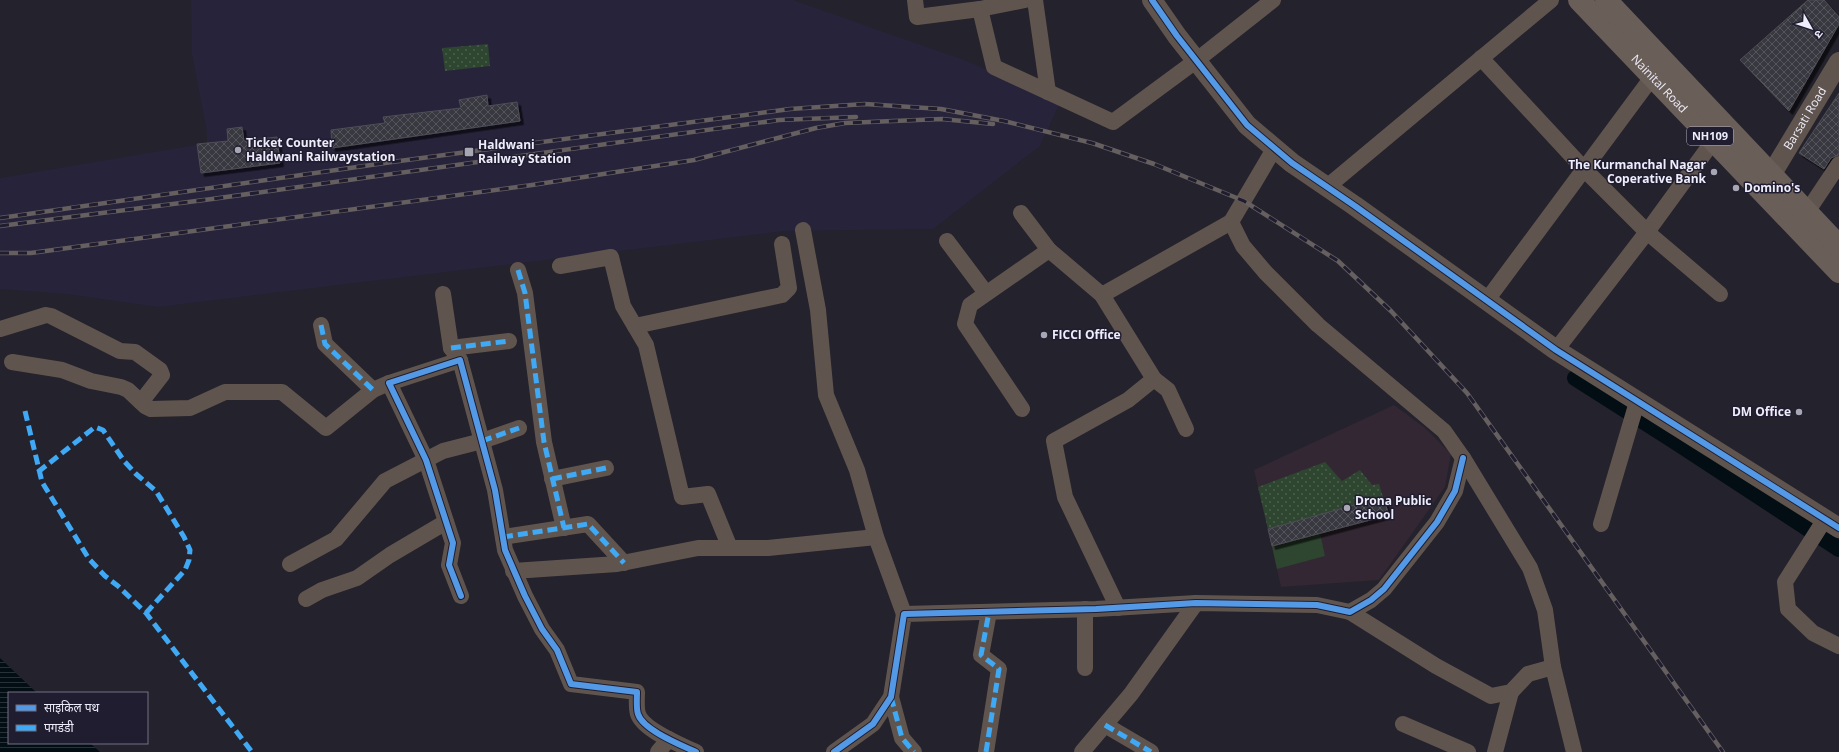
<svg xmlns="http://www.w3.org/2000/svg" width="1839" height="752" font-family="'Open Sans','Noto Sans Devanagari',sans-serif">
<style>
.education{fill:#322733}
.built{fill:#27233b}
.grass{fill:url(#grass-dots)}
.park{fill:#2e4530}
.water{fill:url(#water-rules)}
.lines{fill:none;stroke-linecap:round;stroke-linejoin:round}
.canal{stroke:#030e14;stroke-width:16}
.building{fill:url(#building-cross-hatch);stroke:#4e4d57;filter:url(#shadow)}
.minor{stroke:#60554e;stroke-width:16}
.tertiary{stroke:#60554e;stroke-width:20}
.trunk{stroke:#6a5e58;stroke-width:22}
.rail-casing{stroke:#655f5f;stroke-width:4.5}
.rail{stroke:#201d31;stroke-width:3;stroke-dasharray:9;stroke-linecap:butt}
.quiet{stroke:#3fa9f5;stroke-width:5;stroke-dasharray:10 5;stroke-linecap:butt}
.cycleway-casing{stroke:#201d31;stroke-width:8}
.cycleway{stroke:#5399e6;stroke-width:6}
.poi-dot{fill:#a7a6b3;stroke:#201d31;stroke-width:1.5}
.labels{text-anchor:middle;stroke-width:3;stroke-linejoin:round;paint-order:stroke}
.shield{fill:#201d31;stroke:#b0afbe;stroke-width:1}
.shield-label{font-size:11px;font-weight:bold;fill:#eeedfb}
.street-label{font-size:12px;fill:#eeedfb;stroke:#201d31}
.poi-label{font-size:12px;font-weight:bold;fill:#eeedfb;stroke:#201d31;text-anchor:start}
</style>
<defs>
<pattern id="grass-dots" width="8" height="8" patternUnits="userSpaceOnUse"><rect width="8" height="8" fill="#2e4530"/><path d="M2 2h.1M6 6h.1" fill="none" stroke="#4d604f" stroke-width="1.8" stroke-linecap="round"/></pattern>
<pattern id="water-rules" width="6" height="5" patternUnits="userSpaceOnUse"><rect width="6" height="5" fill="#030e14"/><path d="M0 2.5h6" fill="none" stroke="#283137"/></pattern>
<pattern id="building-cross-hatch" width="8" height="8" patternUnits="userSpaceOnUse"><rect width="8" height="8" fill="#393840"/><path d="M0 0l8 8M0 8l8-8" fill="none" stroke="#56555c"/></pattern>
<filter id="shadow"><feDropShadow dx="3.5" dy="3.5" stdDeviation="0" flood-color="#0009"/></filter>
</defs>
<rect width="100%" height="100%" fill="#24222c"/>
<path class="education" d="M 1394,405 L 1424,427 L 1451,454 L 1445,487 L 1379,580 L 1281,587 L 1254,470 Z"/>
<path class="built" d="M 191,0 L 793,0 L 964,60 L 1061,101 L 1040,146 L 933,229 L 784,231 L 158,307 L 67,294 L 0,289 L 0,178 L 207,143 L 207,132 L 192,55 Z"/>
<g class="grass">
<path d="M 488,44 L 490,66 L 445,71 L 442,48 Z"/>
<path d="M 1325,462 L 1342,481 L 1360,470 L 1372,485 L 1379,484 L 1383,497 L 1268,529 L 1258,487 Z"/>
</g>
<path class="park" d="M 1320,533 L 1325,556 L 1277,569 L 1272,546 Z"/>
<path class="water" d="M 0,658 L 37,693 L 9,693 L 9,743 L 90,743 L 100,752 L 0,752 Z"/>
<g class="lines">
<path class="canal" d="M 1575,378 L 1674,441 L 1839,549"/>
</g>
<g class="building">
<path d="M 1808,0 L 1824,0 L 1839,17 L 1839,24 L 1789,111 L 1740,60 Z"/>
<path d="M 1839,93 L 1839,155 L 1831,158 L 1824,169 L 1799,153 Z"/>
<path d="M 487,95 L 488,106 L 517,102 L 520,121 L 332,148 L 331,130 L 385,123 L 383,117 L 461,108 L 459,100 Z"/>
<path d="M 242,127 L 244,141 L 277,137 L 280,163 L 201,173 L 197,144 L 228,141 L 227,129 Z"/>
<path d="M 1383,497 L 1389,515 L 1272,546 L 1268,529 Z"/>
</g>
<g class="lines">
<g class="minor">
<path d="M 915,0 L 917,17 L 980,9 L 1025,0"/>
<path d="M 1035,0 L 1048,92"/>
<path d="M 980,9 L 994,67 L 1113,122 L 1197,60 L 1273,0"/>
<path d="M 1481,58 L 1584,169 L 1647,232 L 1720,294"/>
<path d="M 1274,149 L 1231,222 L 1243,246 L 1266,273 L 1318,325 L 1444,431 L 1463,458 L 1530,568 L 1545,610 L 1553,667 L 1574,752"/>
<path d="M 1327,187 L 1551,0"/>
<path d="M 1807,212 L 1839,164"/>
<path d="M 1021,213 L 1049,250"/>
<path d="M 803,230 L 818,310 L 826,395 L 857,470 L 876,537 L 904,614"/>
<path d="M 947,241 L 986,293"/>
<path d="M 560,266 L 611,257 L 623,306 L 646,345 L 682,497 L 708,494 L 730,548"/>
<path d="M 518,270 L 525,293 L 544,442 L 564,528"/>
<path d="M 443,294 L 451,348 L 460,360"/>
<path d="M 1102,295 L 1231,222"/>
<path d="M 1487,300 L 1653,76"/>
<path d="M 321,325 L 325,344 L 373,390"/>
<path d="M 635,326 L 782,295 L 789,288 L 782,244"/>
<path d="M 0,329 L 46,315 L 51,316 L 120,351 L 135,352 L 160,370 L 162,375 L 141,402"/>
<path d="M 451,348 L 509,341"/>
<path d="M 1556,350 L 1647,232 L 1714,140"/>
<path d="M 12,362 L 62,370 L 91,381 L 121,387 L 128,390 L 145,406 L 151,409 L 190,408 L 225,392 L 282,392 L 326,428 L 373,390 L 389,383"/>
<path d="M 1154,379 L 1168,390 L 1186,429"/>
<path d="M 1022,409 L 965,324 L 970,305 L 1049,250 L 1102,295 L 1154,379 L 1128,400 L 1054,441 L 1065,497 L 1118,608"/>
<path d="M 552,479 L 606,468"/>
<path d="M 1825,519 L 1785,582 L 1788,609 L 1813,633 L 1839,646"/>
<path d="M 1601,524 L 1637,402"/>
<path d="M 503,537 L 588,524 L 624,563"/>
<path d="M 290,564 L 336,539 L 385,481 L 443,451 L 482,441 L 519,428"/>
<path d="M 513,571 L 617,564 L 698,548 L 768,548 L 876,537"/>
<path d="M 461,596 L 449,565 L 453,543 L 426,460 L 389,383 L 460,360 L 495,490 L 505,550 L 525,596 L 542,629 L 557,650 L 571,684 L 637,692 C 637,698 636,708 638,714 C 643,730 681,745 696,752"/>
<path d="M 306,599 L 322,590 L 357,578 L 390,555 L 446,522"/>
<path d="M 1350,612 L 1436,666 L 1491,696 L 1511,692 L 1528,674 L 1553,667"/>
<path d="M 1085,668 L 1085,609"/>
<path d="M 891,697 L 902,738 L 914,752"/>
<path d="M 1403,724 L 1468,752"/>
<path d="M 1105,725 L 1151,752"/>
<path d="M 658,752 L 669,739"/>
<path d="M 834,752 L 873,724 L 891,697 L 904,614 L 1096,609 L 1196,603 L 1317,605 L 1350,612 L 1371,600 L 1384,589 L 1437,522 L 1455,491 L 1463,458"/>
<path d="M 986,752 L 999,669 L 981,655 L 989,612"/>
<path d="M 1082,752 L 1131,694 L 1196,603"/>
<path d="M 1495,752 L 1511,692"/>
</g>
<g class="tertiary">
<path d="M 1152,0 L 1177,36 L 1247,125 L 1292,163 L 1355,206 L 1556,350 L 1839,528"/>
<path id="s1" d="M 1771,175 L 1839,62"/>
</g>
<g class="trunk">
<path id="s2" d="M 1579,0 L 1839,272"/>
<path d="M 1606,0 L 1839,246"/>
</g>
<g class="rail-casing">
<g id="rail">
<path d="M 0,218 L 392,162 L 790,109 L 865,104 L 941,109 L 1004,121 L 1092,143 L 1154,164 L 1244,201 L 1338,261 L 1391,311 L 1467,393 L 1723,752"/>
<path d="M 0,226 L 212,199 L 779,120 L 856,117"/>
<path d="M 0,253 L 31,253 L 532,185 L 694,160 L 816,128 L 845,123 L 942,119 L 993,124"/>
</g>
</g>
<use href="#rail" class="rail"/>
<g class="quiet">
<path d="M 518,270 L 525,293 L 544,442 L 564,528"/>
<path d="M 321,325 L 325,344 L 373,390"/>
<path d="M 451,348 L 509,341"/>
<path d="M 25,411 L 42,482 L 89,559 L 105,576 L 118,586 L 146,613 L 252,752"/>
<path d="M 482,441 L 519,428"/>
<path d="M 38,472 L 95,427 L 103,430 L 124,461 L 136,474 L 156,491 L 184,537 L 190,550 L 189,560 L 185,570 L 146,613"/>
<path d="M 552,479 L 606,468"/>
<path d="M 503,537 L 588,524 L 624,563"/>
<path d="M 891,697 L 902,738 L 914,752"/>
<path d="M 1105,725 L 1151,752"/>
<path d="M 986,752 L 999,669 L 981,655 L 989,612"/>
</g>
<g class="cycleway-casing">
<g id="cycleway">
<path d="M 1152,0 L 1177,36 L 1247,125 L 1292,163 L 1355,206 L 1556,350 L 1839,528"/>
<path d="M 461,596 L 449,565 L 453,543 L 426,460 L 389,383 L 460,360 L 495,490 L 505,550 L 525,596 L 542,629 L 557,650 L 571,684 L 637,692 C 637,698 636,708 638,714 C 643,730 681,745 696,752"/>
<path d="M 834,752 L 873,724 L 891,697 L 904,614 L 1096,609 L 1196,603 L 1317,605 L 1350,612 L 1371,600 L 1384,589 L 1437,522 L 1455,491 L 1463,458"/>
</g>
</g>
<use href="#cycleway" class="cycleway"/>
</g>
<g class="poi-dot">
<circle cx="238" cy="150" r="4"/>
<rect x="464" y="147" width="10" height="10" rx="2"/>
<circle cx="1714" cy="172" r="4"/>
<circle cx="1736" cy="188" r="4"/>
<circle cx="1044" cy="335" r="4"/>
<circle cx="1799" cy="412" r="4"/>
<circle cx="1347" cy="508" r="4"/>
</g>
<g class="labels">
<rect class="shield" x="1687" y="127" width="46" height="18" rx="3"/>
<g class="shield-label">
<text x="1710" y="140">NH109</text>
</g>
<g class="street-label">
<text dy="4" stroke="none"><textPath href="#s2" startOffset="116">Nainital Road</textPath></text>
<text dy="4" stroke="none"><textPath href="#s1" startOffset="66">Barsati Road</textPath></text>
</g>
<g class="poi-label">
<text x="246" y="147">Ticket Counter<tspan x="246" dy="14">Haldwani Railwaystation</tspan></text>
<text x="478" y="149">Haldwani<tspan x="478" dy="14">Railway Station</tspan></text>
<text x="1706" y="169" text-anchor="end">The Kurmanchal Nagar<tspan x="1706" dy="14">Coperative Bank</tspan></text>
<text x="1744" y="192">Domino's</text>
<text x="1052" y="339">FICCI Office</text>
<text x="1791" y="416" text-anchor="end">DM Office</text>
<text x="1355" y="505">Drona Public<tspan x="1355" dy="14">School</tspan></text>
</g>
</g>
<rect x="8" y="692" width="140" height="52" fill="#201d31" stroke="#727082"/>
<rect x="16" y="705" width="20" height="6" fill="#5399e6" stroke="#727082"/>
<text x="44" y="712" font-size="12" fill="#eeedfb">साइकिल पथ</text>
<rect x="16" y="725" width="20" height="6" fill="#3fa9f5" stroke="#727082"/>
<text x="44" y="732" font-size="12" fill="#eeedfb">पगडंडी</text>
<g transform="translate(1811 28) rotate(129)" stroke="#201d31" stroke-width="3" paint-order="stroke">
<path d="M0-3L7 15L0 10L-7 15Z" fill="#eeedfb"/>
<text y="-6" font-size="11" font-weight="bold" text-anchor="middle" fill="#eeedfb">उ</text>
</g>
</svg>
